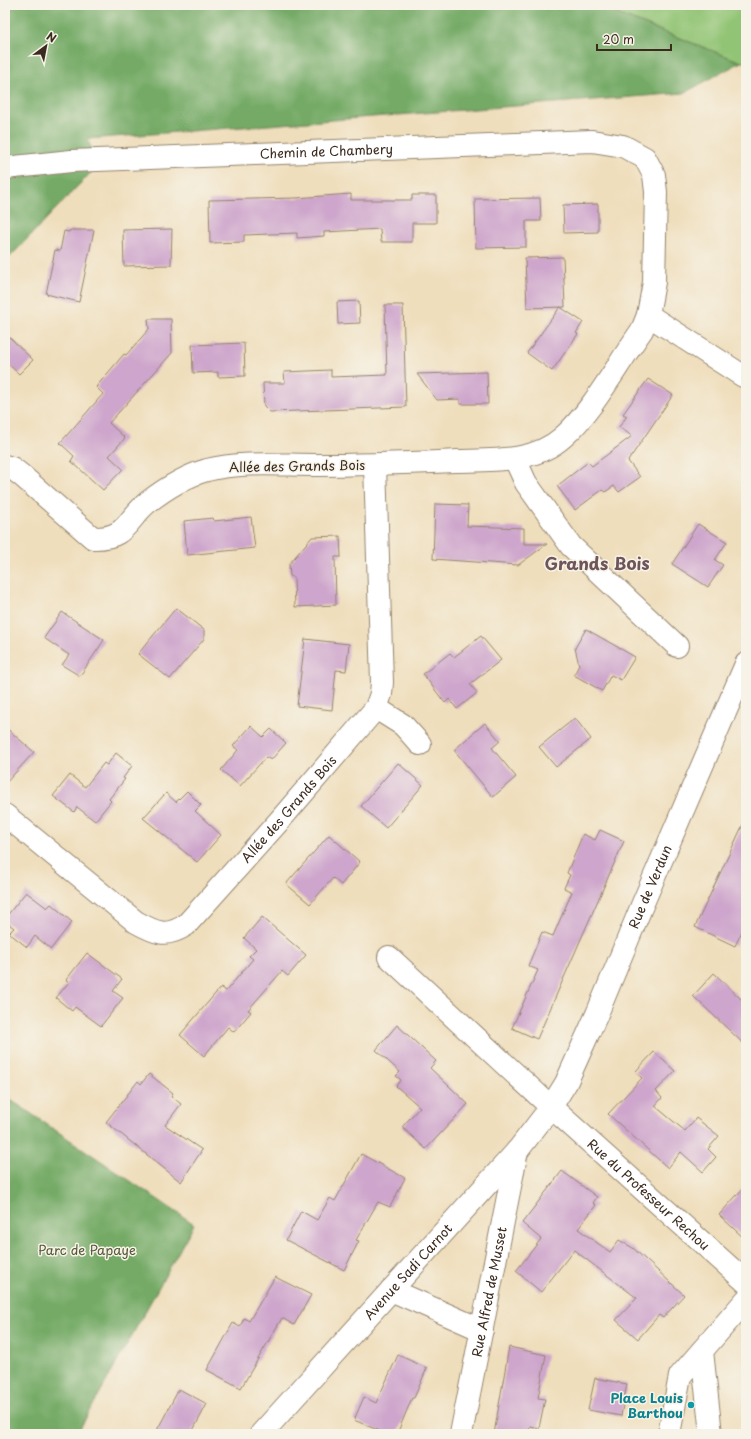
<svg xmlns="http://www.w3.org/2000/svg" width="751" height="1439" font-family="'Playpen Sans',sans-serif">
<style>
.green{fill:#92c474;stroke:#667749}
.forest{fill:#75aa66;stroke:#586a42}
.building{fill:#cea5cc}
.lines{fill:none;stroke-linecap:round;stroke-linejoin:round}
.minor-casing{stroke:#95846d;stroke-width:24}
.minor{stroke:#fff;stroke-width:22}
.culture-dot{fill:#0f9aa8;stroke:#f7f3e8;stroke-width:1.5}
.labels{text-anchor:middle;stroke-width:3;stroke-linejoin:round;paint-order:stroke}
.street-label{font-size:13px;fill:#3b2a1e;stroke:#f7f3e8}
.park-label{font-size:13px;fill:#555838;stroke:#f7f3e8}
.culture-label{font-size:13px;font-weight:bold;fill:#0d838f;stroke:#f7f3e8;text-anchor:end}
.district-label{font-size:17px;font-weight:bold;fill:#6e555b;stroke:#f7f3e8}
</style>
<rect width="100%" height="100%" fill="#f7f3e8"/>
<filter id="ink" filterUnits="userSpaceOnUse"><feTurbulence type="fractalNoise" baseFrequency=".025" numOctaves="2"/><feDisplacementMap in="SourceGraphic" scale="8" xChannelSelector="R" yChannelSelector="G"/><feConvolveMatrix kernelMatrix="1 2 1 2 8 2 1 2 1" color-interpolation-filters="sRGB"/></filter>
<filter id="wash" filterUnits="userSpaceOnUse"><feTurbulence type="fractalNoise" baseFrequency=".012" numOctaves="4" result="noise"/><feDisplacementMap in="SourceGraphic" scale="16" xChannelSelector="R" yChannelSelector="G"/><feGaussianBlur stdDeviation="0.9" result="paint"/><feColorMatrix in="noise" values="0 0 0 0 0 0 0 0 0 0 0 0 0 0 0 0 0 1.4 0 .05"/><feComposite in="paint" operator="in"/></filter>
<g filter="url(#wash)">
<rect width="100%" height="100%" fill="#efdebc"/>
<path class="green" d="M 595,5 L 746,5 L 746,62 L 741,62 Z"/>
<g class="forest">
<path d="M 5,5 L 594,5 L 741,62 L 684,93 L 87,139 L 99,164 L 5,262 Z"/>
<path d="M 5,1096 L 194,1224 L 77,1434 L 5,1434 Z"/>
</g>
<g id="blocks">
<g class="building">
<path d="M 351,194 L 351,200 L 412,200 L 412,195 L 436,195 L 436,223 L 412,223 L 412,242 L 381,242 L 380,229 L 324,232 L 324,236 L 297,238 L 297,233 L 244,235 L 244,242 L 210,243 L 209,200 L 296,198 Z"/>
<path d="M 540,198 L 541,221 L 526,221 L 526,247 L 476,248 L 475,199 Z"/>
<path d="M 598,204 L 598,232 L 564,233 L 563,205 Z"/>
<path d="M 172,229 L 171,265 L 124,266 L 123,230 Z"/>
<path d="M 70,230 L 94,230 L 79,302 L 46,294 L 55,250 L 60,251 L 64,231 L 69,232 Z"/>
<path d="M 563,257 L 565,307 L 527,308 L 525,258 Z"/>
<path d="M 359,301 L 360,323 L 338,324 L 337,302 Z"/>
<path d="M 385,305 L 403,305 L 406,407 L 270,412 L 264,406 L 263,383 L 285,383 L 284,372 L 331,370 L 331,377 L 387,375 Z"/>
<path d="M 560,307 L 583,322 L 576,333 L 578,334 L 552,371 L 527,353 Z"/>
<path d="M 148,319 L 171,319 L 172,353 L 109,423 L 125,438 L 109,456 L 123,469 L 103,490 L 71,461 L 74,456 L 60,443 L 103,394 L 96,387 L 124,354 L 126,355 L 149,329 Z"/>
<path d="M 5,333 L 33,360 L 19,374 L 5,361 Z"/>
<path d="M 244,343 L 245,376 L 218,377 L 218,372 L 193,373 L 192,345 Z"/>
<path d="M 487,372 L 488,404 L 460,404 L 460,399 L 437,400 L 417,374 Z"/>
<path d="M 648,379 L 673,395 L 628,461 L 640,477 L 619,492 L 614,486 L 605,492 L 602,490 L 575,510 L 557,486 L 588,462 L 592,466 L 632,436 L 619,427 L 627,416 L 623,414 Z"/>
<path d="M 435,504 L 468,505 L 467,526 L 524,528 L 524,544 L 547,544 L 518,565 L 433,559 Z"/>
<path d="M 251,517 L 255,548 L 187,555 L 184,521 L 213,518 L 214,521 Z"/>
<path d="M 698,524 L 727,542 L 715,560 L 723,565 L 708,587 L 672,564 Z"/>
<path d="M 340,536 L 341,557 L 335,557 L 336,605 L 295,607 L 294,578 L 290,576 L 289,564 L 312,537 Z"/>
<path d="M 176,608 L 204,630 L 204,639 L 170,679 L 138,654 Z"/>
<path d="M 62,612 L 104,640 L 80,676 L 62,665 L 69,655 L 44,638 Z"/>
<path d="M 586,629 L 635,657 L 621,680 L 611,675 L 602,691 L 574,675 L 579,665 L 575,648 Z"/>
<path d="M 481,636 L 501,660 L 470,684 L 477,693 L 457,709 L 449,699 L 445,703 L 423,674 L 450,653 L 454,657 Z"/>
<path d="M 305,639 L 349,644 L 346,671 L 336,670 L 332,710 L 297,706 Z"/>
<path d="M 575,718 L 591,739 L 556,767 L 539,747 Z"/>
<path d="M 485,723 L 500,741 L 492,748 L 516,777 L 493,797 L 454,750 Z"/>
<path d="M 251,726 L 263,737 L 271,729 L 286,743 L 271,760 L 266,757 L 240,786 L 221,770 L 238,750 L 233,746 Z"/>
<path d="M 5,727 L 34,752 L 5,784 Z"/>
<path d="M 116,753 L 132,766 L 123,778 L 125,779 L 109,799 L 111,801 L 95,821 L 77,807 L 74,812 L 53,796 L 70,775 L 85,787 L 104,763 L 107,765 Z"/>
<path d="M 398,763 L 423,785 L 386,828 L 361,806 Z"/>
<path d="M 187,791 L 201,805 L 195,811 L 221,835 L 197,862 L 143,818 L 166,793 L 176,802 Z"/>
<path d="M 746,818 L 746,923 L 735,946 L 695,927 Z"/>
<path d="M 600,830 L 624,841 L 537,1039 L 512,1028 L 538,970 L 528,966 L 542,932 L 553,936 L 572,892 L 564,888 L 570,875 L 567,873 L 583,834 L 595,840 Z"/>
<path d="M 329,835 L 360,862 L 341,885 L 333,878 L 310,904 L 286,884 Z"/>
<path d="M 26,892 L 47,908 L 51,904 L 72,922 L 51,949 L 35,936 L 27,947 L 9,933 L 14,928 L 5,921 L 5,918 Z"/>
<path d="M 262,917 L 306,955 L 288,976 L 282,971 L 248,1010 L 251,1012 L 234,1032 L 228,1027 L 204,1056 L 180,1035 L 221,987 L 226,991 L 253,959 L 249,956 L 256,949 L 244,938 Z"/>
<path d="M 87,953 L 122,979 L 113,991 L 123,998 L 101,1026 L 75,1007 L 72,1011 L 56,998 L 69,982 L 66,980 Z"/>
<path d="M 714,973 L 746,1004 L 746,1046 L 693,996 Z"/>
<path d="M 397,1025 L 436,1061 L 430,1068 L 468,1104 L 426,1149 L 402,1127 L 420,1107 L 396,1086 L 401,1080 L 396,1076 L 400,1072 L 376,1050 Z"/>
<path d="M 654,1052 L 675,1071 L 656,1091 L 662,1098 L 655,1106 L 685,1131 L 696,1118 L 719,1136 L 708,1149 L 716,1157 L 703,1172 L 681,1152 L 668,1168 L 608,1114 L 642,1078 L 635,1072 Z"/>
<path d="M 149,1074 L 173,1093 L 171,1096 L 181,1104 L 165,1125 L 202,1150 L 181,1182 L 106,1122 L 138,1081 L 141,1084 Z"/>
<path d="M 361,1154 L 405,1178 L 390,1207 L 378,1202 L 356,1240 L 359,1241 L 344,1270 L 286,1240 L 301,1211 L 317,1220 L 330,1198 L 335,1201 Z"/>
<path d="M 562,1171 L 597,1197 L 593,1203 L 596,1205 L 578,1229 L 610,1252 L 619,1240 L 633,1248 L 684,1295 L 663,1318 L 659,1315 L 638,1339 L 616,1320 L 637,1298 L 574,1250 L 541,1292 L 516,1271 L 541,1239 L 522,1223 Z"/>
<path d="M 746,1185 L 746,1240 L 719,1215 Z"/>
<path d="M 275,1277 L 311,1295 L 294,1325 L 282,1318 L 241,1388 L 207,1370 L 233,1323 L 240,1327 L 244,1318 L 249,1321 Z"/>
<path d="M 509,1347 L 546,1355 L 538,1398 L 545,1399 L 539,1428 L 530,1426 L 528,1434 L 494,1434 Z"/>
<path d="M 398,1355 L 427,1368 L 414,1398 L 412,1398 L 397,1434 L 387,1434 L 354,1420 L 364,1397 L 376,1403 Z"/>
<path d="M 595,1378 L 627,1384 L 621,1416 L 588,1410 Z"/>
<path d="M 179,1389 L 207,1404 L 191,1434 L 155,1434 Z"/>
</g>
</g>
</g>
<g filter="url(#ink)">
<use href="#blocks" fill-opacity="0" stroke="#95846d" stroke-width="1"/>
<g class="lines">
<g class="minor-casing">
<g id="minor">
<path id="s1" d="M 5,168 L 71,161 L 592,141 L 623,146 L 645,158 L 654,175 L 656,192 L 654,282 L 648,315 L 642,330 C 619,362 592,412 563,437 C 534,463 493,460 457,461 C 410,463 364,465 317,465 C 281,465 242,461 207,470 C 186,476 165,489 148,502 C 126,520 127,539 93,538 L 21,475 L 12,468 L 5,466"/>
<path d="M 648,315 L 743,376"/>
<path d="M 515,459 L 526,483 L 571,546 L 677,646"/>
<path d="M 376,708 L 403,725 L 420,744"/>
<path id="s2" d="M 5,815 L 136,922 C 156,933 166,938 186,925 L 280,820 L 376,708 L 381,694 L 382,682 L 375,465"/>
<path id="s3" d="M 389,957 L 551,1107 L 746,1282"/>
<path d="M 391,1290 L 482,1330"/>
<path d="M 702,1351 L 711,1434"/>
<path id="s4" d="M 261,1434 L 518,1150 L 551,1107 L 566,1083 L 597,1014 L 643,903 L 746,664"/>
<path id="s5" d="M 461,1434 L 517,1151"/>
<path d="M 669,1434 L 680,1376 L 746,1300"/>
</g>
</g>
<use href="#minor" class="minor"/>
</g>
</g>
<circle class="culture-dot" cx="691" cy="1405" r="4"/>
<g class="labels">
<g class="street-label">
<text dy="5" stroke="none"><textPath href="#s1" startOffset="322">Chemin de Chambery</textPath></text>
<text transform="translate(297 466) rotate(-1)" y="5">Allée des Grands Bois</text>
<text dy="5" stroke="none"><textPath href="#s2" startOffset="378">Allée des Grands Bois</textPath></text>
<text dy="5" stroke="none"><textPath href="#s4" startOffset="679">Rue de Verdun</textPath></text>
<text dy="5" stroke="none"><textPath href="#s3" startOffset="352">Rue du Professeur Rechou</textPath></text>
<text dy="5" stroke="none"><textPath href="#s4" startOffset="219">Avenue Sadi Carnot</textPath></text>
<text dy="5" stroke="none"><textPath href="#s5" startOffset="145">Rue Alfred de Musset</textPath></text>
</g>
<g class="park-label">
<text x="87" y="1255">Parc de Papaye</text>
</g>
<g class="culture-label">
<text x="683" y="1403">Place Louis<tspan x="683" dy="15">Barthou</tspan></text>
</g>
<g class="district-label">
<text x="597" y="570">Grands Bois</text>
</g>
</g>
<rect width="751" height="1439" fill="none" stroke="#f7f3e8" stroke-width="20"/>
<g transform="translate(46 46) rotate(32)" stroke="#f7f3e8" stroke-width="3" paint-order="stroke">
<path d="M0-3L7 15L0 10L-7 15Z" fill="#3b2a1e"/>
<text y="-6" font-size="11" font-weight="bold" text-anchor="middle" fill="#3b2a1e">N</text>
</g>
<path d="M597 44v6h74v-6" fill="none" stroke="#3b2a1e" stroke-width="2"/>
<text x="603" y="44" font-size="12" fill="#3b2a1e" stroke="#f7f3e8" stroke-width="3" paint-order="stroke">20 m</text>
</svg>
